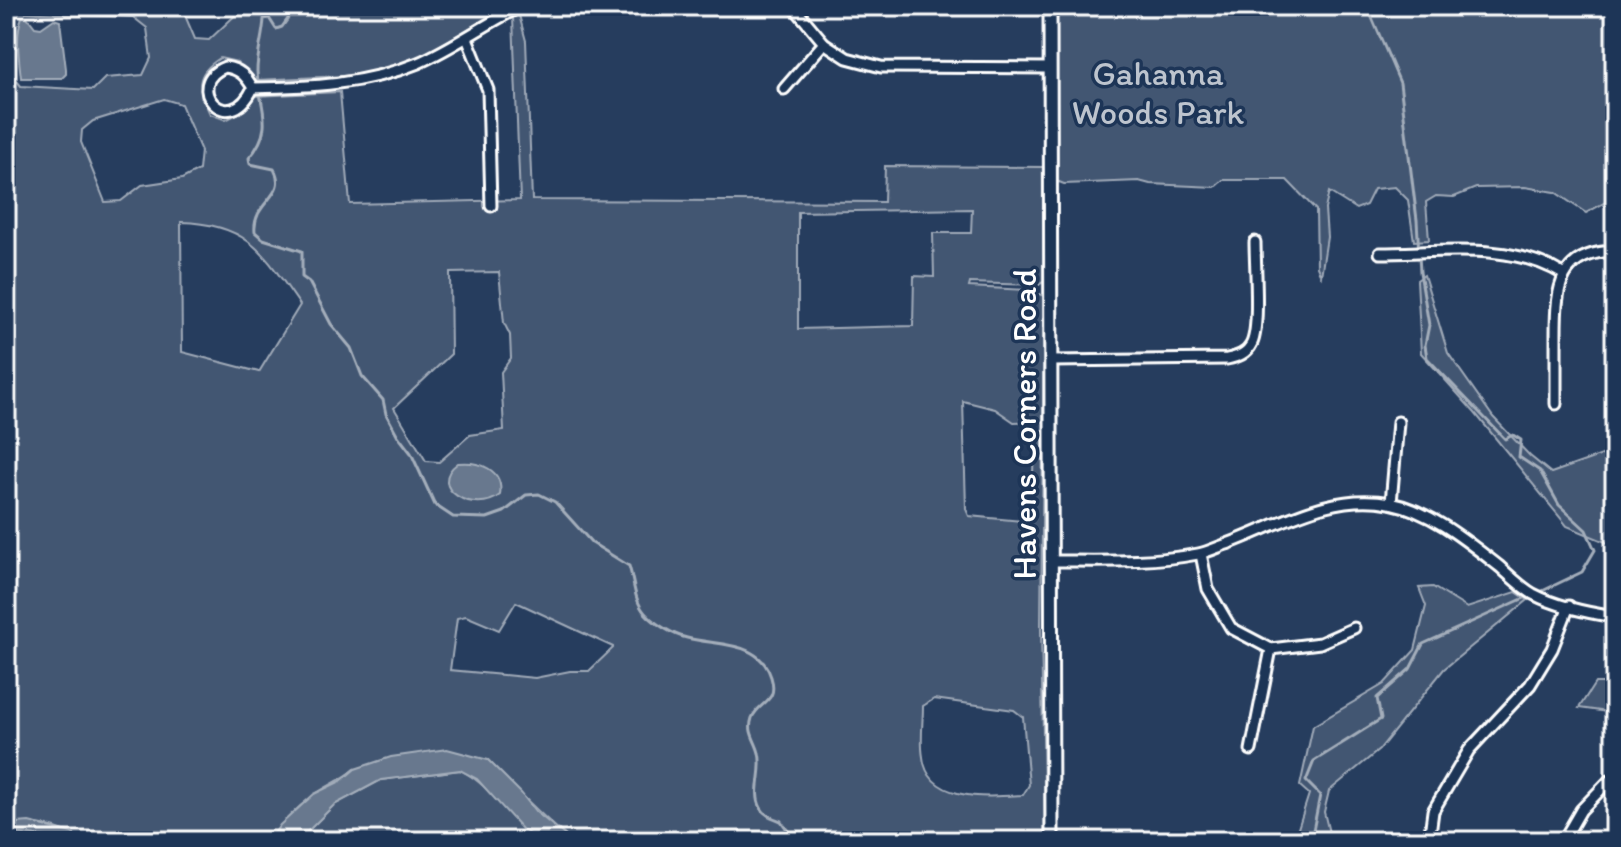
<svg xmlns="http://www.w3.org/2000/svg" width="1621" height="847" font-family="Itim,sans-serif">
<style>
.green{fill:#425672;stroke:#a0aab8;stroke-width:2;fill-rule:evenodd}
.water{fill:#67788e;stroke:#a4aebb;stroke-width:2}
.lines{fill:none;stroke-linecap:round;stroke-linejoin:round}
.stream{stroke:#a4aebb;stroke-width:3}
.minor-casing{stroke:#fff;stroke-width:15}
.major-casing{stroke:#fff;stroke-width:17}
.minor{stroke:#1d3557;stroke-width:9}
.major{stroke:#1d3557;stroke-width:11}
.labels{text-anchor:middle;stroke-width:7;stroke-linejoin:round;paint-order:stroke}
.park-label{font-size:34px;fill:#bdc4ce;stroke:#1d3557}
.street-label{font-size:34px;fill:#fff;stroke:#1d3557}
</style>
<rect width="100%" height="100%" fill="#263d5e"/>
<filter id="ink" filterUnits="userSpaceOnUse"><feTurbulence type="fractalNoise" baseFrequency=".0125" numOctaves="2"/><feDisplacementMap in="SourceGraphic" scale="16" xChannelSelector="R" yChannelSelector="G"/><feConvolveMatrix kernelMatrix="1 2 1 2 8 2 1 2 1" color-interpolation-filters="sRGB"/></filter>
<g filter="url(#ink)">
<g class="green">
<path d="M 6,6 L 181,6 L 195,39 L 209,40 L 245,6 L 508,6 L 421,56 L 396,67 L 364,75 L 256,80 L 237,62 L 220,58 C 193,75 198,88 210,114 L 226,120 L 245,110 L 255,96 L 340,92 L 350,204 L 520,200 L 513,17 L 519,15 L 526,41 L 532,200 L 884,202 L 885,166 L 1046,167 L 1044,281 L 1039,285 L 970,283 L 969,287 L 1029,290 L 1044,296 L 1043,421 L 1014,422 L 995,409 L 963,401 L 966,509 L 969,516 L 1022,521 L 1032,517 L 1034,436 L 1043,435 L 1041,629 L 1045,841 L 572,841 C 541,816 515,789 488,760 L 355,769 C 341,781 327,785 313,796 C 296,808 281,824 269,841 L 82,841 C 61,825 32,821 6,824 ZM 18,12 L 133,17 L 147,28 L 151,58 L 143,75 L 105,78 L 93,90 L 21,86 L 12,75 L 13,16 ZM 164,99 L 181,104 L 201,151 L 199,170 L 182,179 L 142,185 L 121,201 L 105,202 L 81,142 L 82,130 L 93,121 ZM 972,209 L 971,233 L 933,233 L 934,277 L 914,276 L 913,326 L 798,329 L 798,212 ZM 181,222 C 250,224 264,254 300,305 L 259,372 L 182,352 ZM 499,272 L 504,323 L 510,335 L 511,358 L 501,372 L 504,430 L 470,435 L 439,462 L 426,461 L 394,408 L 451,354 L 450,273 ZM 516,602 L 613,647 L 613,648 L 589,671 L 570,671 L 535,678 L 450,670 L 457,618 L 466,616 L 499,630 ZM 934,699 L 1014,710 L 1023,717 L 1029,785 L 1023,795 C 989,797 928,803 923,757 C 920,741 923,723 923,706 Z"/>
<path d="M 1053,6 L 1615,6 L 1615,197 L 1586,213 L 1555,192 L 1525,187 L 1476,188 L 1454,197 L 1436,196 L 1426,202 L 1429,240 L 1414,241 L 1408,200 L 1395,187 L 1374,189 L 1366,205 L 1356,209 L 1329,192 L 1325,209 L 1327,237 L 1321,276 L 1317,267 L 1316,210 L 1287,180 L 1223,180 L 1215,187 L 1150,184 L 1139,181 L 1064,184 L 1059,182 L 1055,185 Z"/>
<path d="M 1424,275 L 1448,353 L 1493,417 L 1530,456 L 1551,473 L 1608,453 L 1615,439 L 1615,546 L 1567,526 L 1475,413 L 1421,353 L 1417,280 Z"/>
<path d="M 1433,587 L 1467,608 L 1516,592 L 1528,600 L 1444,669 L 1379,750 L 1329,791 L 1324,812 L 1331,841 L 1294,841 L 1309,794 L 1300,786 L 1313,726 L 1384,684 L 1415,650 L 1426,606 L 1419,588 Z"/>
<path d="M 1595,683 L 1615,683 L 1615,713 L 1579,708 Z"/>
<path d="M 461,770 C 493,787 510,820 539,841 L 298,841 L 334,805 L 381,780 Z"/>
<path d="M 14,833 L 55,838 L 59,841 L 6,841 L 6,835 Z"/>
</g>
<g class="water">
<path d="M 22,17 L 27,17 L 35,27 L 41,28 L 54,19 L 60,21 L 66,69 L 66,74 L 62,78 L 21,78 C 19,60 15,33 22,17 Z"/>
<path d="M 458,463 C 479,461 504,469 500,495 C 474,516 425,487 458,463 Z"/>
<path d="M 447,749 L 488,760 L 521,793 L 536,812 L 572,841 L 539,841 L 522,829 L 477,779 L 460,770 L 381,780 L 334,805 L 298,841 L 269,841 L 280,825 L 314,794 L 341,781 L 355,769 L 391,757 Z"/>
<path d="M 29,822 L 72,833 L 82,841 L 59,841 L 55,838 L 14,833 L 6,835 L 6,824 Z"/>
</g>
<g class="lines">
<g class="stream">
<path d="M 297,6 L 282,27 L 276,29 L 269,18 L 264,19 C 263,36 257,54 257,71 C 258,105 277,126 249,158 L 250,164 L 274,169 C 289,196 252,201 255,232 L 263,239 L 302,251 L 302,277 L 309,282 L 331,324 L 351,348 L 362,376 L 383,400 L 386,414 L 398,436 L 411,453 L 435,505 L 453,517 L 487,518 L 504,512 L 526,495 L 539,494 L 555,502 L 592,543 L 629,566 C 634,581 634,601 645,613 C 654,623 673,635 687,638 C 717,646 760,640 771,677 C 779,703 759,701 752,718 C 747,733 756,740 759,753 C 764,771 752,792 761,808 C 765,816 774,818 781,821 L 788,831 L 789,841"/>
<path d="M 1367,6 L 1400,83 L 1417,220 L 1420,272 L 1429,325 L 1425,345 L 1427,358 L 1505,439 L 1513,435 L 1521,440 L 1519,457 L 1540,471 L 1559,505 L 1586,530 L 1595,550 L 1582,572 L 1536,594"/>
<path d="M 1311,841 L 1320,795 L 1306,781 L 1314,761 L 1381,719 L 1377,698 L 1410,669 L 1423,644 L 1529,596"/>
</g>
<g class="minor-casing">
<g id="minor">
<path d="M 793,6 L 824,43 L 847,58 L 881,67 L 1050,68"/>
<path d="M 467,38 L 488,90 L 491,206"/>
<path d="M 225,67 C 240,69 246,76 253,88 C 228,140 181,84 225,67 Z"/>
<path d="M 253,88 C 309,87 365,85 418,63 C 455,47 486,23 522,6"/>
<path d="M 784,89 L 824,43"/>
<path d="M 1380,253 C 1440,253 1510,241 1563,274"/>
<path d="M 1051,361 L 1227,359 C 1237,357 1247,354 1252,343 C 1260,325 1255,265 1255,242"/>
<path d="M 1556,404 C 1556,381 1556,358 1556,334 C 1556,288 1559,252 1615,251"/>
<path d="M 1391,503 L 1398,422"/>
<path d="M 1201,554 L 1208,589 L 1231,628 L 1271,649 L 1320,643 L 1354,628"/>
<path d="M 1052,561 C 1101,561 1151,563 1198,554 C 1208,552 1218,547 1227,544 C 1281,524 1330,492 1390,503 C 1431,511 1468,542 1500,567 C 1510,576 1521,587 1533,594 C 1558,607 1588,613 1615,617"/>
<path d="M 1251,750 L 1271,649"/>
<path d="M 1429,841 L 1433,811 L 1469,750 L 1530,685 L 1552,649 L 1569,606"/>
<path d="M 1563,841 L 1581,810 L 1609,781"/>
</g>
</g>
<g class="major-casing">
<path id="major" d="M 1050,6 L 1052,841"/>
</g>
<use href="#minor" class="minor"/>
<use href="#major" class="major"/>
</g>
</g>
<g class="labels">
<g class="park-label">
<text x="1158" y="85">Gahanna<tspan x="1158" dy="39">Woods Park</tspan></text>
</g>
<g class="street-label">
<text transform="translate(1024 424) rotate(-90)" y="12">Havens Corners Road</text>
</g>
</g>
<rect width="1621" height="847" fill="none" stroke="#1d3557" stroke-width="32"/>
<rect x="16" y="16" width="1589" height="815" fill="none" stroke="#fff" stroke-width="3" filter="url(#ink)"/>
</svg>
